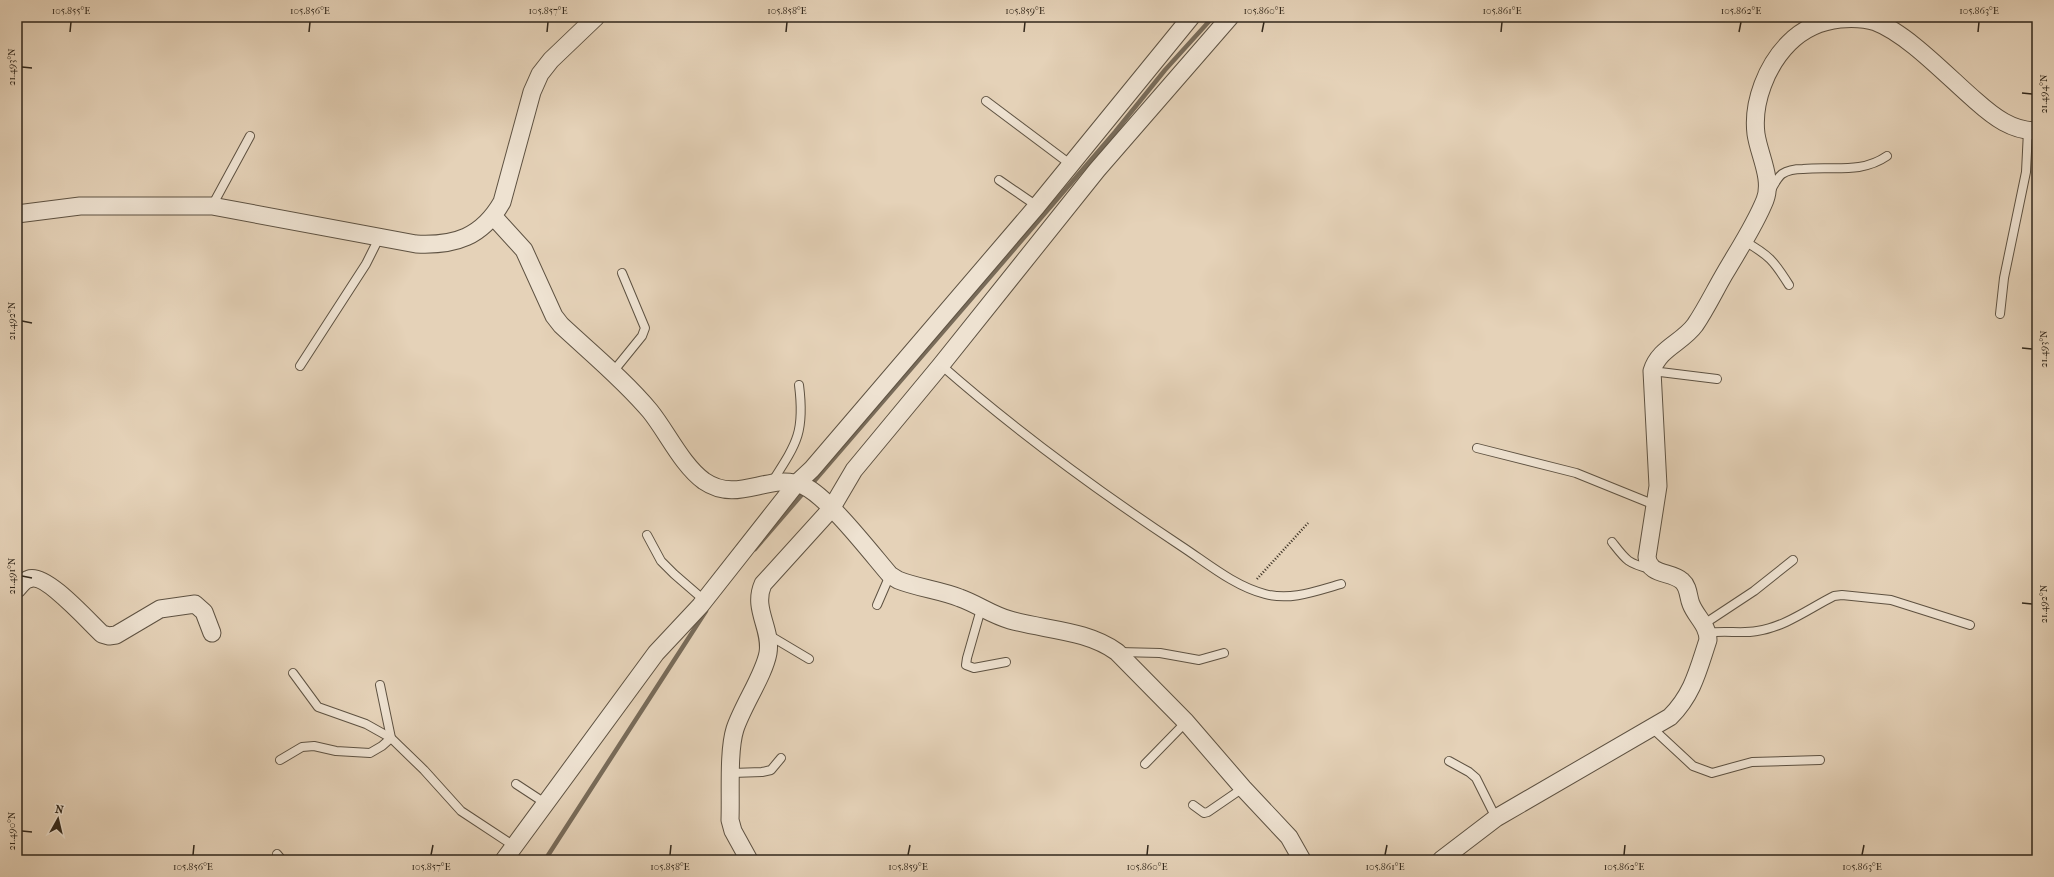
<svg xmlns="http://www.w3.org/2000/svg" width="2054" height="877" font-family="'IM FELL French Canon',serif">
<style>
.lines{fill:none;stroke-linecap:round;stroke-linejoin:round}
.stream{stroke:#786b59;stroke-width:4.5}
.service-casing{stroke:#5e5242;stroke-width:10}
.minor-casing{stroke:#5e5242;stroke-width:19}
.path{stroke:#31271b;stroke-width:2.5;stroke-dasharray:1 2;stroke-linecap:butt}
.service{stroke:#eee2d1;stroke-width:8}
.minor{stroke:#eee2d1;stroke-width:17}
.ticks{fill:none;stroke:#31271b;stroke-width:1.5}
.neatline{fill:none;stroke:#31271b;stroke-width:1.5}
.ticks-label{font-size:10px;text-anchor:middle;fill:#31271b}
</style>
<rect width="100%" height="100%" fill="#e5d2b8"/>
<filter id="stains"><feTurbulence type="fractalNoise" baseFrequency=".005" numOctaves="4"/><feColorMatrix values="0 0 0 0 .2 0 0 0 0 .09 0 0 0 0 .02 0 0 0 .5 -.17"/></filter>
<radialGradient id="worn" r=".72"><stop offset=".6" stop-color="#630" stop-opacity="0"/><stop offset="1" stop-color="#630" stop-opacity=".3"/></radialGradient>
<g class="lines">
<g class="stream">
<path d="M 810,486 L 1115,132 L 1165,70 L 1213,17"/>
<path d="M 755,549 L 805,491"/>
<path d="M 545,860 L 706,611"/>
</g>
<g class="service-casing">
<g id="service">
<path d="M 986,101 L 1070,164"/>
<path d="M 999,180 L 1037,206"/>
<path d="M 1770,192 C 1773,186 1777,178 1782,174 C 1788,170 1796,169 1803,169 C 1833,166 1861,174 1887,156"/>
<path d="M 212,206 L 250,136"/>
<path d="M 1744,241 C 1769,255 1774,261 1789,285"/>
<path d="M 2000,314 L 2004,278 L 2026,172 L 2028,131"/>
<path d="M 941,365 C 1016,431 1098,491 1181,546 C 1207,563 1234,586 1265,594 C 1291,601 1316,591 1341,584"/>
<path d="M 300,366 L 366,264 L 379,238"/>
<path d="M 1652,371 L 1717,379"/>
<path d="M 612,373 L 642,336 L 645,328 L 622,273"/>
<path d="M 1477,448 L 1576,473 L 1655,505"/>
<path d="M 772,482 C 797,443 805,432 799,385"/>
<path d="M 647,535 L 661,561 L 674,574 L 704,600"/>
<path d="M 1612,542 C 1626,560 1627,563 1650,569"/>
<path d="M 877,605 L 890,575"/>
<path d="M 981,609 L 967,658 L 966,665 L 974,668 L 1006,662"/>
<path d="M 1704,624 L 1754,591 L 1793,560"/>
<path d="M 1708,633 C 1724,630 1741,634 1757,631 C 1785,627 1810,608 1834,596 L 1842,595 L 1891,600 L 1970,625"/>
<path d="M 767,634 L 809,659"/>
<path d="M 1119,652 L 1160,653 L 1199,660 L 1224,653"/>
<path d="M 293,673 L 318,707 L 366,724 L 391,738 L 424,770 L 461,811 L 514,846"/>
<path d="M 1651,727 L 1693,766 L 1712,773 L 1752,762 L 1820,760"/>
<path d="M 280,760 L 302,747 L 314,746 L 336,751 L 370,753 L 382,746 L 391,738 L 380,685"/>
<path d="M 1449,761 L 1469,772 L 1476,778 L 1496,818"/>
<path d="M 1145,764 L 1186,722"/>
<path d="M 732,773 L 762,772 L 771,770 L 781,758"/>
<path d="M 516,784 L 545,803"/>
<path d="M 1193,805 L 1204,813 L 1208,812 L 1243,788"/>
<path d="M 277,854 L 282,860"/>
</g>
</g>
<g class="minor-casing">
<g id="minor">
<path d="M 17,214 L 80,206 L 212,206 L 416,244 C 455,246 482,237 502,202 L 532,92 L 540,74 L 551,60 L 596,17"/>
<path d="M 494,217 L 524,250 L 554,316 L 561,325 C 591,353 624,380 650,411 C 667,432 682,465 704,481 C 739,505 769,471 804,486 C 828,497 871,553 890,575 L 898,580 C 918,588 940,590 960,598 C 977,604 992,615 1010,620 C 1045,630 1087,630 1117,652 L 1186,722 L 1243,788 L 1289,837 L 1302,860"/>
<path d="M 17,589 C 20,586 24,580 29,579 C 45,572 89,622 102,634 L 109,636 L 116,635 L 160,609 L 195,604 L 204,612 L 212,633"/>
<path d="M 504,860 L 656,653 L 700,606 L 796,484 L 812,469 L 1037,206 L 1191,17"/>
<path d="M 749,860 L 733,831 L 730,820 C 731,795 728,751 735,729 C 743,705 764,675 768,653 C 772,628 752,609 763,584 L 831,509 L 854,470 L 941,365 L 1097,170 L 1230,17"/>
<path d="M 1441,860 L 1496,818 L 1670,717 C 1693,694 1698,670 1708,640 C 1708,625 1696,617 1691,604 C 1688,597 1689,587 1682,581 C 1671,571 1649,576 1647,557 L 1658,486 L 1652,371 C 1659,348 1682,343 1695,325 C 1706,309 1715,290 1725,273 C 1739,249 1755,225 1765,200 C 1773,179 1759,155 1756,134 C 1752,102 1767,65 1789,43 C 1803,29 1821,21 1840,19 C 1852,18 1864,18 1876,22 C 1908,34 1949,78 1976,101 C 1994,117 2012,131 2037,131"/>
</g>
</g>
<path class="path" d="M 1257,579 L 1308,523"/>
<use href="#service" class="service"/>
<use href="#minor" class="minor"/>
</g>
<path class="ticks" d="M 70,32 L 71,22M 309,32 L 310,22M 547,32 L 548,22M 786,32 L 787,22M 1024,32 L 1025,22M 1262,32 L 1264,22M 1501,32 L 1502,22M 1739,32 L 1741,22M 1978,32 L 1979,22M 22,67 L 32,68M 2022,93 L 2032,94M 22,321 L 32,323M 2022,348 L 2032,349M 22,576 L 32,578M 2022,603 L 2032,604M 22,831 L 32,832M 193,855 L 194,845M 431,855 L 433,845M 670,855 L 671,845M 908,855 L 910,845M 1147,855 L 1148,845M 1385,855 L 1387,845M 1624,855 L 1625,845M 1862,855 L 1864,845"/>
<rect width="2054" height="877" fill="none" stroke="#e5d2b8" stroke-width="44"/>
<g transform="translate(58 819) rotate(8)" stroke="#eee2d1" stroke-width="3" paint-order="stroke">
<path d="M0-3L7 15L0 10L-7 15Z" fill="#31271b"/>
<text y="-6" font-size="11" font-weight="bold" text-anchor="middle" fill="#31271b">N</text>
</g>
<rect x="22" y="22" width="2010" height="833" class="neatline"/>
<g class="ticks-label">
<text x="71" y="14">105.855°E</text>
<text x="310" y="14">105.856°E</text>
<text x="548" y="14">105.857°E</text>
<text x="787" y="14">105.858°E</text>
<text x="1025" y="14">105.859°E</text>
<text x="1264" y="14">105.860°E</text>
<text x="1502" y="14">105.861°E</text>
<text x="1741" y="14">105.862°E</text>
<text x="1979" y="14">105.863°E</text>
<text transform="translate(11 67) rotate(-90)" y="4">21.493°N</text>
<text transform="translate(2043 94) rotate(-90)" y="4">21.494°N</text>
<text transform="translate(11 321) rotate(-90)" y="4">21.492°N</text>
<text transform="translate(2043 349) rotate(-90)" y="4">21.493°N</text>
<text transform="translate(11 576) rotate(-90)" y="4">21.491°N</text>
<text transform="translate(2043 604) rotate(-90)" y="4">21.492°N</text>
<text transform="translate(11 831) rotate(-90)" y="4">21.490°N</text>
<text x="193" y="870">105.856°E</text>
<text x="431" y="870">105.857°E</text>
<text x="670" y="870">105.858°E</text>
<text x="908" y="870">105.859°E</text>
<text x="1147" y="870">105.860°E</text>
<text x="1385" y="870">105.861°E</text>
<text x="1624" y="870">105.862°E</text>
<text x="1862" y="870">105.863°E</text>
</g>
<rect width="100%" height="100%" filter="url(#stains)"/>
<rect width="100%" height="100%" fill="url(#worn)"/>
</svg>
